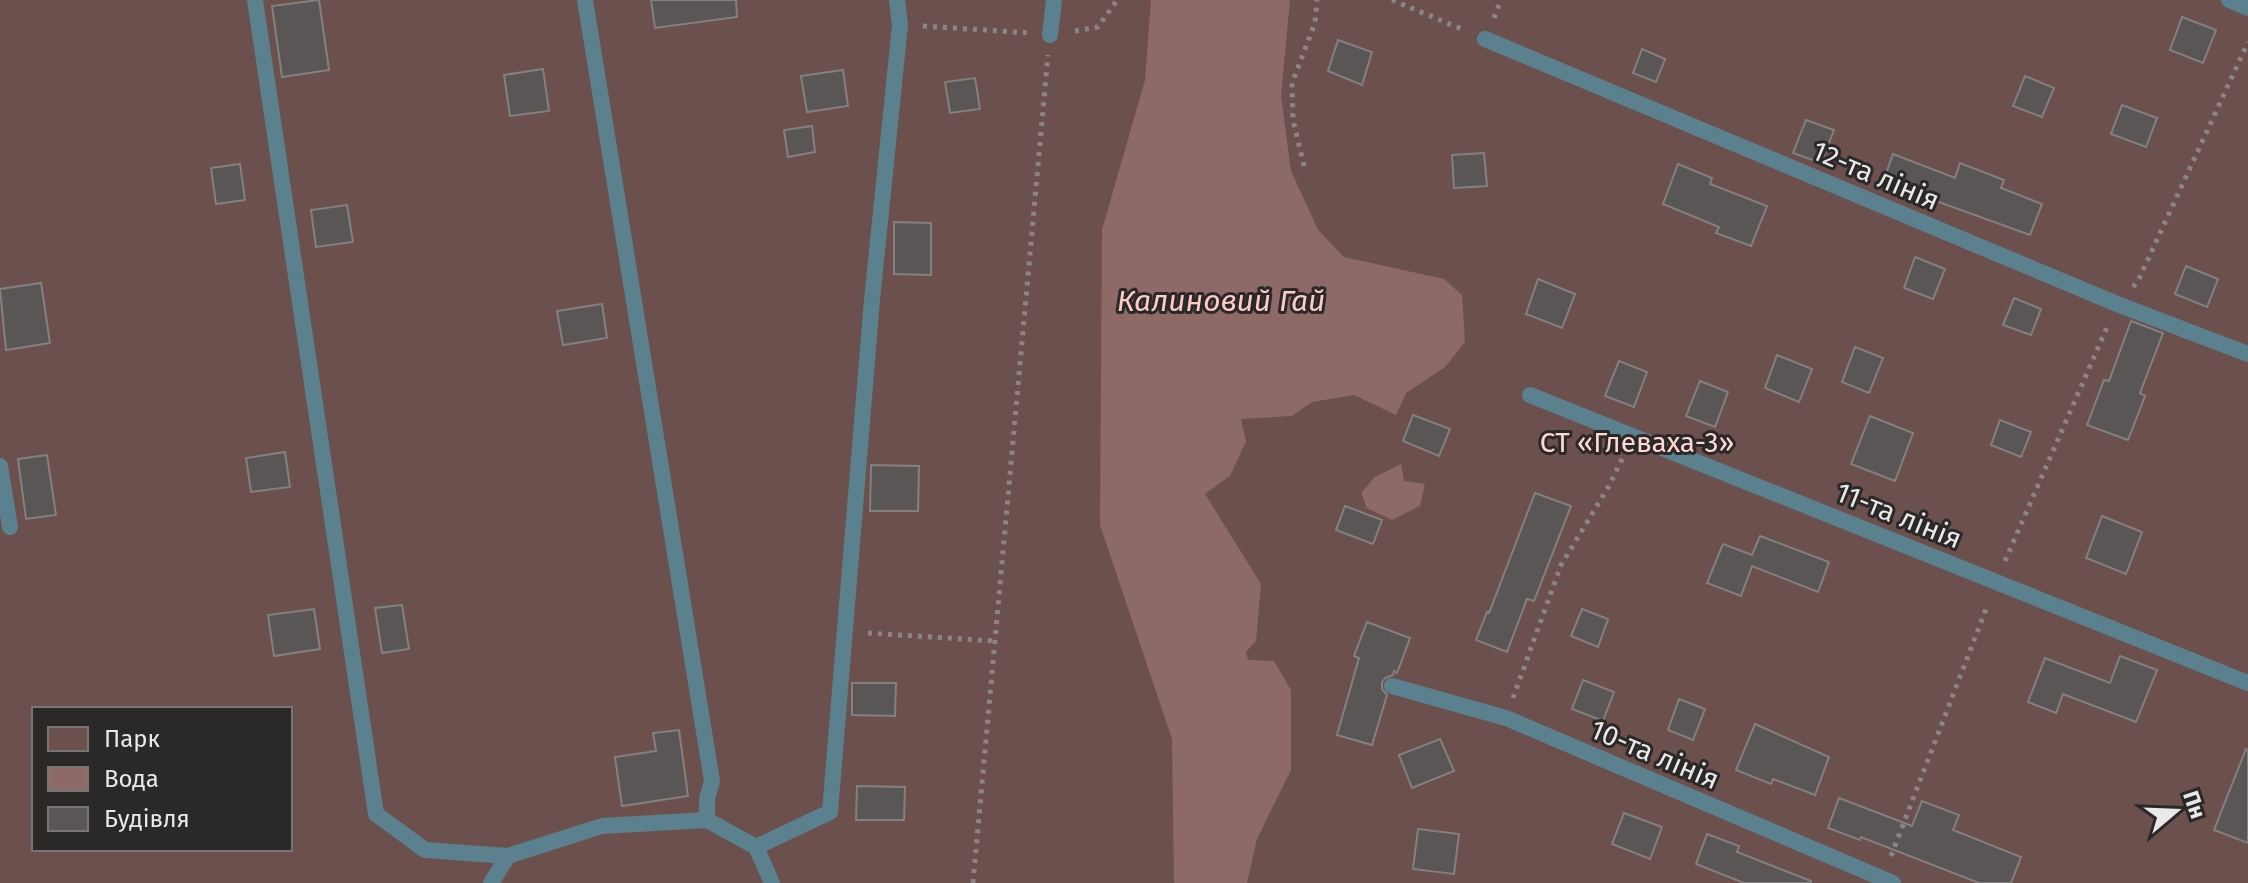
<svg xmlns="http://www.w3.org/2000/svg" width="2248" height="883" font-family="'Fira Sans',sans-serif">
<style>
.green{fill:#6b504d;fill-rule:evenodd}
.water{fill:#8d6a67}
.building{fill:#5a5656;stroke:#84807f;stroke-width:2}
.lines{fill:none;stroke-linecap:round;stroke-linejoin:round}
.path{stroke:#898685;stroke-width:5;stroke-dasharray:4 6;stroke-linecap:butt}
.lane{stroke:#5b818e;stroke-width:16}
.labels{text-anchor:middle;stroke-width:6;stroke-linejoin:round;paint-order:stroke}
.street-label{font-size:28px;fill:#eae8e8;stroke:#2b2828}
.park-label{font-size:28px;fill:#ffd7d3;stroke:#2b2828}
.water-label{font-size:30px;font-style:italic;fill:#fecbc6;stroke:#2b2828}
</style>
<rect width="100%" height="100%" fill="#353231"/>
<path class="green" d="M 0,0 L 2248,0 L 2248,883 L 0,883 ZM 34,709 L 290,709 L 290,849 L 34,849 Z"/>
<g class="water">
<path d="M 1151,0 L 1290,0 L 1281,96 L 1291,171 L 1318,230 L 1344,257 L 1444,279 L 1462,295 L 1465,342 L 1445,367 L 1406,393 L 1396,415 L 1354,395 L 1312,402 L 1292,416 L 1241,419 L 1246,441 L 1230,476 L 1205,494 L 1261,584 L 1256,641 L 1246,652 L 1248,660 L 1274,661 L 1291,690 L 1291,770 L 1257,839 L 1247,883 L 1174,883 L 1172,739 L 1100,525 L 1102,230 L 1145,80 Z"/>
<path d="M 1401,464 L 1404,481 L 1425,484 L 1420,506 L 1392,520 L 1367,508 L 1361,493 L 1375,477 Z"/>
</g>
<g class="building">
<path d="M 319,0 L 329,70 L 282,77 L 272,6 Z"/>
<path d="M 651,0 L 736,0 L 737,17 L 655,28 Z"/>
<path d="M 2182,17 L 2216,30 L 2203,63 L 2170,50 Z"/>
<path d="M 1338,40 L 1372,52 L 1362,85 L 1328,71 Z"/>
<path d="M 1642,49 L 1665,59 L 1656,82 L 1633,73 Z"/>
<path d="M 543,69 L 549,111 L 510,116 L 504,75 Z"/>
<path d="M 843,70 L 848,106 L 807,112 L 801,76 Z"/>
<path d="M 2025,76 L 2054,88 L 2042,117 L 2013,106 Z"/>
<path d="M 975,78 L 980,109 L 950,113 L 945,82 Z"/>
<path d="M 2122,105 L 2157,118 L 2146,147 L 2111,134 Z"/>
<path d="M 1806,120 L 1834,130 L 1821,163 L 1793,153 Z"/>
<path d="M 812,126 L 815,152 L 788,157 L 784,130 Z"/>
<path d="M 1484,153 L 1487,186 L 1454,188 L 1452,155 Z"/>
<path d="M 1893,154 L 1955,178 L 1960,163 L 2004,180 L 2001,188 L 2042,204 L 2030,235 L 1883,182 Z"/>
<path d="M 240,164 L 245,200 L 216,204 L 211,168 Z"/>
<path d="M 1678,164 L 1712,178 L 1710,184 L 1767,206 L 1751,246 L 1716,233 L 1719,227 L 1663,204 Z"/>
<path d="M 347,205 L 353,242 L 316,247 L 311,210 Z"/>
<path d="M 894,222 L 931,223 L 931,275 L 894,274 Z"/>
<path d="M 1915,257 L 1945,269 L 1933,299 L 1904,288 Z"/>
<path d="M 2186,266 L 2218,279 L 2207,307 L 2175,294 Z"/>
<path d="M 1538,279 L 1575,294 L 1562,328 L 1526,314 Z"/>
<path d="M 41,283 L 50,343 L 6,350 L 0,289 Z"/>
<path d="M 2014,298 L 2041,309 L 2031,335 L 2003,325 Z"/>
<path d="M 602,304 L 607,338 L 563,345 L 557,311 Z"/>
<path d="M 2131,321 L 2163,333 L 2140,393 L 2145,396 L 2128,440 L 2087,425 L 2104,380 L 2109,381 Z"/>
<path d="M 1855,347 L 1883,358 L 1869,393 L 1842,382 Z"/>
<path d="M 1777,355 L 1812,369 L 1799,402 L 1765,388 Z"/>
<path d="M 1619,361 L 1647,372 L 1634,407 L 1605,396 Z"/>
<path d="M 1700,381 L 1728,392 L 1715,427 L 1686,416 Z"/>
<path d="M 1413,415 L 1450,429 L 1439,456 L 1403,441 Z"/>
<path d="M 1870,416 L 1913,433 L 1895,481 L 1851,464 Z"/>
<path d="M 2000,420 L 2031,432 L 2021,457 L 1991,445 Z"/>
<path d="M 285,452 L 290,487 L 251,492 L 246,458 Z"/>
<path d="M 47,455 L 56,515 L 26,519 L 18,459 Z"/>
<path d="M 871,465 L 919,466 L 918,511 L 870,511 Z"/>
<path d="M 1535,493 L 1571,506 L 1534,601 L 1527,599 L 1507,652 L 1476,640 L 1487,612 L 1489,613 Z"/>
<path d="M 1345,506 L 1382,520 L 1373,544 L 1336,530 Z"/>
<path d="M 2102,516 L 2142,532 L 2126,574 L 2086,558 Z"/>
<path d="M 1760,536 L 1829,562 L 1818,592 L 1752,566 L 1741,596 L 1707,583 L 1723,544 L 1752,555 Z"/>
<path d="M 402,605 L 409,649 L 382,653 L 375,608 Z"/>
<path d="M 314,609 L 320,649 L 274,656 L 268,615 Z"/>
<path d="M 1582,609 L 1608,619 L 1598,647 L 1571,636 Z"/>
<path d="M 1367,622 L 1410,638 L 1397,673 L 1394,671 L 1393,675 L 1385,678 L 1382,682 L 1382,689 L 1387,695 L 1372,745 L 1337,735 L 1359,658 L 1354,656 Z"/>
<path d="M 2120,656 L 2157,670 L 2136,722 L 2063,694 L 2056,713 L 2028,702 L 2045,658 L 2110,683 Z"/>
<path d="M 1583,680 L 1614,692 L 1603,721 L 1572,709 Z"/>
<path d="M 852,683 L 896,683 L 895,716 L 852,715 Z"/>
<path d="M 1679,699 L 1705,709 L 1693,740 L 1668,730 Z"/>
<path d="M 1755,724 L 1829,757 L 1815,795 L 1773,779 L 1771,784 L 1736,770 Z"/>
<path d="M 679,730 L 688,796 L 622,806 L 615,757 L 656,751 L 653,733 Z"/>
<path d="M 1440,739 L 1454,771 L 1412,788 L 1399,755 Z"/>
<path d="M 2246,749 L 2248,750 L 2248,843 L 2214,830 Z"/>
<path d="M 857,786 L 905,787 L 904,820 L 856,820 Z"/>
<path d="M 1839,798 L 1912,826 L 1922,801 L 1959,815 L 1953,830 L 2021,857 L 2011,883 L 1979,883 L 1861,837 L 1860,840 L 1828,828 Z"/>
<path d="M 1624,813 L 1662,827 L 1650,859 L 1612,844 Z"/>
<path d="M 1418,829 L 1459,834 L 1454,874 L 1413,869 Z"/>
<path d="M 1707,834 L 1739,846 L 1737,852 L 1811,881 L 1811,883 L 1744,883 L 1696,864 Z"/>
</g>
<g class="lines">
<g class="path">
<path d="M 1392,0 L 1464,30"/>
<path d="M 1494,18 L 1501,0"/>
<path d="M 923,26 L 1029,33"/>
<path d="M 1075,31 L 1098,27 L 1117,0"/>
<path d="M 1304,166 L 1293,120 L 1292,83 L 1315,23 L 1317,0"/>
<path d="M 2133,287 L 2138,281 L 2248,42"/>
<path d="M 2005,561 L 2108,325"/>
<path d="M 868,633 L 995,641"/>
<path d="M 1513,698 L 1561,565 L 1609,486 L 1623,457"/>
<path d="M 1891,856 L 1988,604"/>
<path d="M 973,883 L 1048,55"/>
</g>
<g class="lane">
<path d="M 255,0 L 376,814 L 425,850 L 508,856"/>
<path d="M 585,0 L 712,781 L 707,799 L 707,820"/>
<path d="M 2229,0 L 2248,8"/>
<path d="M 1050,35 L 1054,0"/>
<path d="M 1485,39 L 2117,304 L 2248,354"/>
<path d="M 1530,395 L 2248,683"/>
<path d="M 0,466 L 10,527"/>
<path d="M 1392,686 L 1506,718 L 1893,883"/>
<path d="M 756,847 L 830,812 L 872,300 L 900,25 L 897,0"/>
<path d="M 491,883 L 508,856 L 602,826 L 707,820 L 756,847 L 772,883"/>
</g>
</g>
<g class="labels">
<g class="street-label">
<text transform="translate(1876 175) rotate(23)" y="10">12-та лінія</text>
<text transform="translate(1899 515) rotate(22)" y="10">11-та лінія</text>
<text transform="translate(1655 754) rotate(23)" y="10">10-та лінія</text>
</g>
<g class="park-label">
<text x="1637" y="452">СТ «Глеваха-3»</text>
</g>
<g class="water-label">
<text x="1221" y="311">Калиновий Гай</text>
</g>
</g>
<rect x="32" y="707" width="260" height="144" fill="#2b2828" stroke="#777575" stroke-width="2"/>
<rect x="48" y="727" width="40" height="24" fill="#6b504d" stroke="#777575" stroke-width="2"/>
<text x="104" y="747" font-size="24" fill="#eae8e8">Парк</text>
<rect x="48" y="767" width="40" height="24" fill="#8d6a67" stroke="#777575" stroke-width="2"/>
<text x="104" y="787" font-size="24" fill="#eae8e8">Вода</text>
<rect x="48" y="807" width="40" height="24" fill="#5a5656" stroke="#777575" stroke-width="2"/>
<text x="104" y="827" font-size="24" fill="#eae8e8">Будівля</text>
<g transform="translate(2176 811) rotate(71)" stroke="#2b2828" stroke-width="6" paint-order="stroke">
<path d="M0-6L14 30L0 20L-14 30Z" fill="#eae8e8"/>
<text y="-12" font-size="22" font-weight="bold" text-anchor="middle" fill="#eae8e8">Пн</text>
</g>
</svg>
